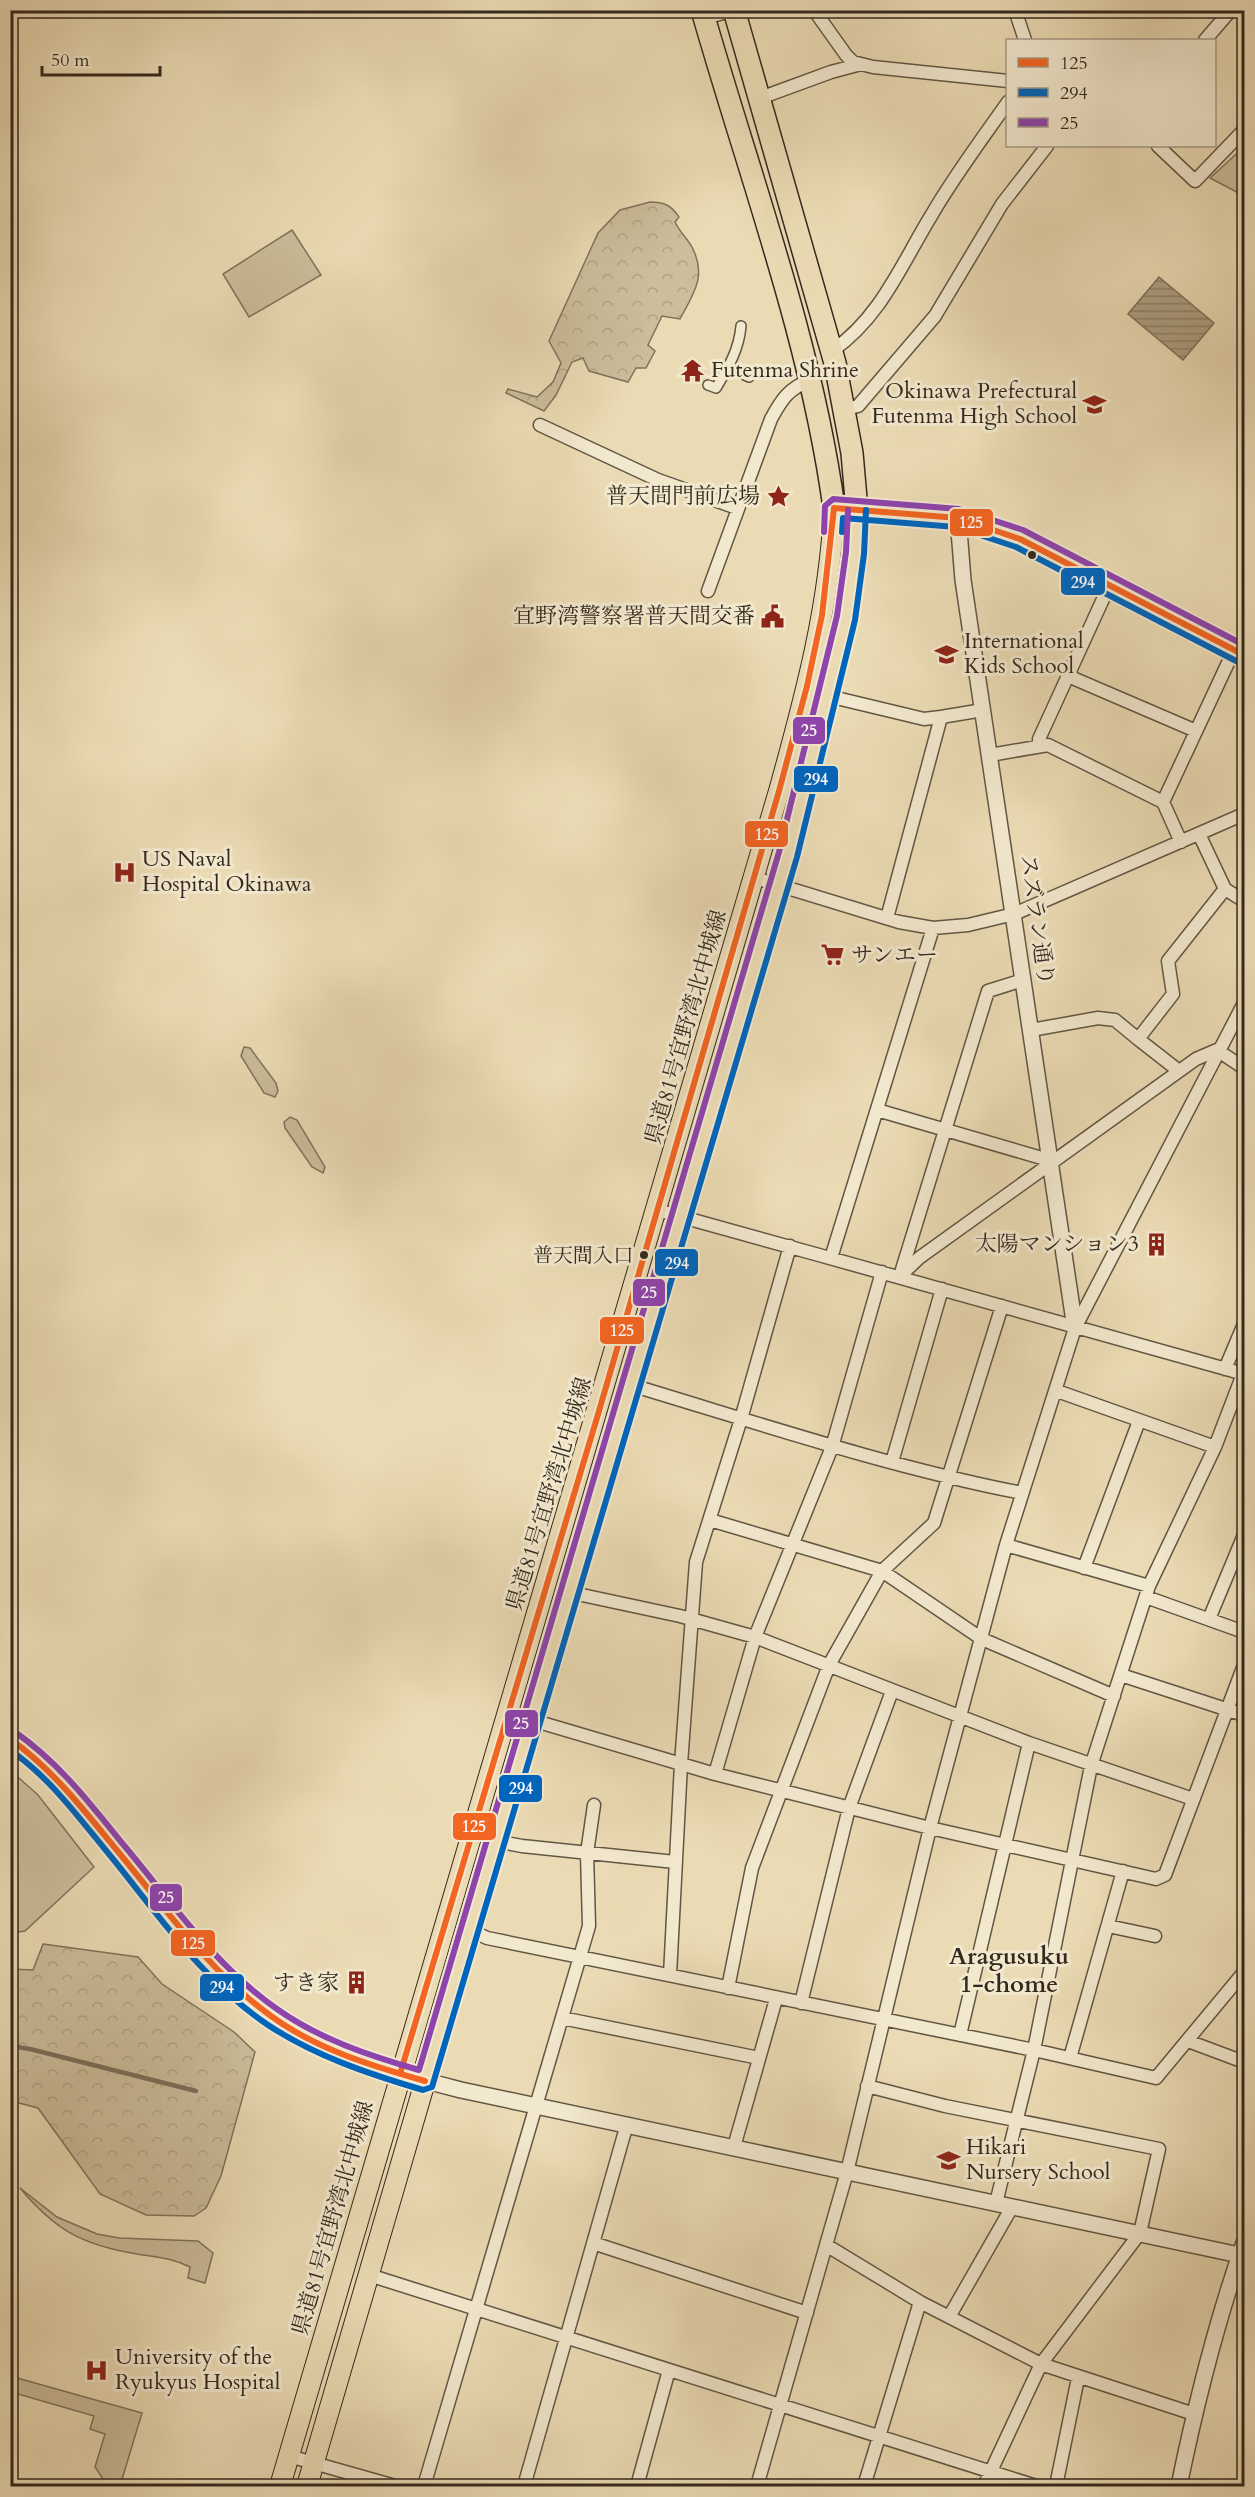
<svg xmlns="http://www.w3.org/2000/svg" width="1255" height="2497" viewBox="0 0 1255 2497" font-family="Cardo,'Noto Serif JP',serif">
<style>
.grass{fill:#ccbd9b;stroke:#80735d;stroke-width:1.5}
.forest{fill:url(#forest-crowns);stroke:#80735d;stroke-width:1.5}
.water{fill:url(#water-rules);stroke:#7d6f5a;stroke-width:1.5}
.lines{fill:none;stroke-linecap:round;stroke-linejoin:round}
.stream{stroke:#7d6f5a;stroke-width:4.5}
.pedestrian-casing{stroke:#625644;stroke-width:12}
.minor-casing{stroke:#625644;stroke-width:15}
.tertiary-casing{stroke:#625644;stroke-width:18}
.primary-casing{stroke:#34291f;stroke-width:22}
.trunk-casing{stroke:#34291f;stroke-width:24}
.pedestrian{stroke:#f2e8ce;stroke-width:9}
.minor{stroke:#f2e8ce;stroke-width:12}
.tertiary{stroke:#f2e8ce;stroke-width:15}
.primary{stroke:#ebdbb4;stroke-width:20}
.trunk{stroke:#ebdbb4;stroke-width:21}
.bus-1-casing{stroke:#f2e8ce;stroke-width:10}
.bus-2-casing{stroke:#f2e8ce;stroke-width:10}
.bus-3-casing{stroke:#f2e8ce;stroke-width:10}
.bus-1{stroke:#f26522;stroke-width:6}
.bus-2{stroke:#0065bd;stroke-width:6}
.bus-3{stroke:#8e44ad;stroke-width:6}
.bus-dot{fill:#34291f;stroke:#f2e8ce;stroke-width:2}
.labels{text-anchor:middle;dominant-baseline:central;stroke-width:6;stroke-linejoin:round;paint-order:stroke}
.bus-label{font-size:20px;fill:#34291f;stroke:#f2e8ce;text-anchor:end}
.poi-label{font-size:22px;fill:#34291f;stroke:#f2e8ce;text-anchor:start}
.street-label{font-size:22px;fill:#34291f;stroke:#f2e8ce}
.neighbourhood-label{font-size:24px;font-weight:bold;fill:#34291f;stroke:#f2e8ce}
.line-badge{stroke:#f2e8ce;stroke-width:2}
.badge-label{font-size:16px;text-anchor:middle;font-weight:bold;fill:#fff}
</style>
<defs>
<pattern id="forest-crowns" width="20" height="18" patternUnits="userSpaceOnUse" patternTransform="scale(1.5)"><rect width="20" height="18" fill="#ccbd9b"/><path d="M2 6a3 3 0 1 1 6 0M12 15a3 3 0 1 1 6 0" fill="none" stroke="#b0a285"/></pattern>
<pattern id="water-rules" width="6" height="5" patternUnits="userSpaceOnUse" patternTransform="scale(1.5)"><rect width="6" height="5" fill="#ad9e81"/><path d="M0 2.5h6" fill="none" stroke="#8e8169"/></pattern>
</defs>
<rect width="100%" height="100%" fill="#ebdbb4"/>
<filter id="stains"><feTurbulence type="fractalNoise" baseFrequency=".00333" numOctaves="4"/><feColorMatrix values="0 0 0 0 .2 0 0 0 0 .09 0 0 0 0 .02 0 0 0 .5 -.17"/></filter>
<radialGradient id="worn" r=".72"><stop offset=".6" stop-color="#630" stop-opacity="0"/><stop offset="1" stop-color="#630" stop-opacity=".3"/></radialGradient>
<!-- grass -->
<path class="grass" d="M1244,147V196L1210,178Z
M292,230L321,275L249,317L223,274Z
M244,1047L250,1048L276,1083L278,1091L275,1097L264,1093L241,1056Z
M290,1117L297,1120L325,1167L323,1173L312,1167L285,1128L284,1122Z
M11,1771L38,1795L94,1867L25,1931L11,1933Z
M20,2188L57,2217L97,2234L119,2238L198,2241L213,2253L205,2283L188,2278L190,2267C173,2258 156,2257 137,2254C82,2245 55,2230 20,2188Z
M10,2376L142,2413L120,2486H104L105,2482L95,2467L105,2434L90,2429L94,2416L11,2392Z"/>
<!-- forest -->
<path class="forest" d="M650,202C664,202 671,205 679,217L675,222C679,231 687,238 692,247C707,276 694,293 680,319L662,316L648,345L655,351L646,368H636L628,382L589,371L583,358L572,362L556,395L544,411L506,393L508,389L537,397L553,382L561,363L549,341L598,233L620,210Z
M43,1944L138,1957L162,1984L234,2032L255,2052L221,2176L206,2208L194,2216L146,2215L100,2194L38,2108L11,2101V1969L33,1970Z"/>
<!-- water -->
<path class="water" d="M1159,277L1214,323L1183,360L1128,314Z"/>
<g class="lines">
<!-- stream -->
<path class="stream" d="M10,2046L30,2049L196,2091"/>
<defs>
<path id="pedestrian" d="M728,367L749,377
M708,385L716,388C728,368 739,350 741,326"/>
<path id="minor" d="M814,10L846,55L853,62L873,67L1008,81
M1015,10L1025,40
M704,18L735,10
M1205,40L1231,10
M760,98L831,72L861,64
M1158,146L1195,181L1244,130
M832,351C881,317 901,265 931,216C954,176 982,139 1008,102
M845,409L858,406L935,316L1002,204L1047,146
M540,425L658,480L737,508
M708,591L771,419C783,397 788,390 811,379
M1068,676L1196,731
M828,696L924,719L941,717
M1039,745V739L1109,586
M990,755L1048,745L1163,802
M1199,834L1225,889L1244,901
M1181,842L1163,802L1234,650
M755,878L899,922L933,928L968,925L1014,914L1244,814
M887,918L941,717L983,710
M1031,1030L1098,1018L1115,1020L1138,1039
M1217,1050L1244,1068
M1179,1071L1138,1039L1173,994L1168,961L1225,889
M877,1110L1052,1161
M657,1210C853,1264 1049,1320 1244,1374
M831,1258L933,928
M900,1276L919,1258L1196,1059L1217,1050
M900,1276L988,991L1023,980
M1225,1369L1244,1324
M631,1385C761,1424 889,1467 1022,1493
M1057,1391L1215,1447
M892,1462L942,1289
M710,1520L882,1571L982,1639L1114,1696
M1006,1545L1149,1586
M1084,1568L1139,1421
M568,1592L680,1616L755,1637L1029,1743L1193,1799
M1146,1597L1244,1632
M1209,1619L1244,1535
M1121,1675L1244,1715
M508,1713L715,1774L930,1828L1156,1879L1165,1875L1244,1665
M715,1774L755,1637L832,1447L882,1272
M496,1841L522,1846L675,1862
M1108,1926L1155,1936
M470,1930L487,1938L1034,2050L1156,2078L1244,1972
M670,1975L681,1764L696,1562L741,1419L790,1246
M728,1988L752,1868L829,1665L882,1571L934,1523L1002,1306
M801,2003L849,1808L892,1691
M562,2018L759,2058
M960,2035L1029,1743
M1188,2041L1244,2062
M1070,2058L1123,1871
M867,2086L945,2106L1159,2149L1140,2233L1041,2364L984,2486
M734,2147L776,1999
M996,2203L1034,2050L1091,1766L1149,1586L1215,1447L1243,1374
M593,2243L807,2313
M826,2245L920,2302L1041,2364L1194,2414
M369,2275L1036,2486
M949,2317L1012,2207
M289,2456L395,2486
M424,2486L589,1926L587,1853L594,1805
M524,2486L627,2124
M637,2486L669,2370
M757,2486L847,2172L930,1828L1006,1545L1075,1328L1244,1003
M864,2486L920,2302
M1056,2486L1078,2378"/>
<path id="tertiary" d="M958,518L963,580L1075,1328
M10,1739C55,1767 86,1814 120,1853C163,1905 210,1970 264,2011C321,2053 394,2073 461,2090L1244,2256
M1179,2486C1196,2403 1216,2323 1244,2243"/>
<path id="primary" d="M280,2486L779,791C805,698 830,604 834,508
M307,2486L568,1592L682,1217L788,854L846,618L855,553L857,510"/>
<path id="trunk" d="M702,10C749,175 811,339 834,508L958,518L1020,539L1244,655
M734,10L835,363L852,453L857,510"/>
</defs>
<!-- pedestrian casing -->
<use href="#pedestrian" class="pedestrian-casing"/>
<!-- minor casing -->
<use href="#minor" class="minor-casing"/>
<!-- tertiary casing -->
<use href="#tertiary" class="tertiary-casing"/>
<!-- primary casing -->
<use href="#primary" class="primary-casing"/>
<!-- trunk casing -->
<use href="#trunk" class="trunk-casing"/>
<!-- pedestrian -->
<use href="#pedestrian" class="pedestrian"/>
<!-- minor -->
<use href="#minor" class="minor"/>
<!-- tertiary -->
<use href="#tertiary" class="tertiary"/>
<!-- primary -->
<use href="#primary" class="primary"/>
<!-- trunk -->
<use href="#trunk" class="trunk"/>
<defs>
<path id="bus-1" d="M10,1739C54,1770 86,1813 120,1854C166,1910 211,1973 271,2016C316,2049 372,2066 425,2081
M400,2074L599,1411L779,791L807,686L822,615L834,508L958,518L1020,539L1244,655"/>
<path id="bus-2" d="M842,532L843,518L956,527L1016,547L1240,663
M10,1750C52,1779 81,1821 113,1859C160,1917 205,1983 268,2025C315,2056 369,2074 423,2090L432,2087L797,857L855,620L864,554L866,510"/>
<path id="bus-3" d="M824,532L825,506L833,499L959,509L1023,530L1244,645
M15,1732C58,1762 89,1802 122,1843C170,1900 215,1966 277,2009C319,2039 370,2056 419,2070L779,852L837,616L846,552L848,510"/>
</defs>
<!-- bus-1 casing -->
<use href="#bus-1" class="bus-1-casing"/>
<!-- bus-2 casing -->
<use href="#bus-2" class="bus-2-casing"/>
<!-- bus-3 casing -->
<use href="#bus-3" class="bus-3-casing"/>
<!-- bus-1 -->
<use href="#bus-1" class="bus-1"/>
<!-- bus-2 -->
<use href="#bus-2" class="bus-2"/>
<!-- bus-3 -->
<use href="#bus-3" class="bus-3"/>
</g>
<!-- icons -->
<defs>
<symbol id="temple-bare" viewBox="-9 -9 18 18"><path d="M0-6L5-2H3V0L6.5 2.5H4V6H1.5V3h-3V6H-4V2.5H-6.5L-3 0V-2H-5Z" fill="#8f2418" stroke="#f2e8ce" stroke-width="2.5" paint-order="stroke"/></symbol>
<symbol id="school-bare" viewBox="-9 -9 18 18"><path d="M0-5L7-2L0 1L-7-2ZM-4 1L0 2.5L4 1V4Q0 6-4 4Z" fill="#8f2418" stroke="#f2e8ce" stroke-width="2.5" paint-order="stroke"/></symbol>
<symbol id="sight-bare" viewBox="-9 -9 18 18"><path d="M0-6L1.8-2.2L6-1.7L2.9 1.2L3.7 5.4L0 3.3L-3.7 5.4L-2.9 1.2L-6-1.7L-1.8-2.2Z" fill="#8f2418" stroke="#f2e8ce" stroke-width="2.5" paint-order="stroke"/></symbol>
<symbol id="civic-bare" viewBox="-9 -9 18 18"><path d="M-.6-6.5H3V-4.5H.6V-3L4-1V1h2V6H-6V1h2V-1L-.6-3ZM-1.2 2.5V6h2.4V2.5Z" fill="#8f2418" stroke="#f2e8ce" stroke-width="2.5" paint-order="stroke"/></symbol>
<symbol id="hospital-bare" viewBox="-9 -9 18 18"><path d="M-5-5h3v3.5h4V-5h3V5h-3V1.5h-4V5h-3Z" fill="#8f2418" stroke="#f2e8ce" stroke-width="2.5" paint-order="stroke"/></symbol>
<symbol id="supermarket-bare" viewBox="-9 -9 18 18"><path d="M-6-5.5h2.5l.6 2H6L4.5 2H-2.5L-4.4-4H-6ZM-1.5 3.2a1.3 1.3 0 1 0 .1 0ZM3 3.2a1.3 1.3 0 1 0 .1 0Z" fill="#8f2418" stroke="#f2e8ce" stroke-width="2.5" paint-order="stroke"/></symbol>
<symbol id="building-bare" viewBox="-9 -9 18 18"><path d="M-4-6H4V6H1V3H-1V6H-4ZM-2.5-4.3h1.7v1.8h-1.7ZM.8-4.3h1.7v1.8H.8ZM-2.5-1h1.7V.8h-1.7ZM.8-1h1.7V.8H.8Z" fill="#8f2418" stroke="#f2e8ce" stroke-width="2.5" paint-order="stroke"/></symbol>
</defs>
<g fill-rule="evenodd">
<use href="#temple-bare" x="676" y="354" width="33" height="33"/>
<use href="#school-bare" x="1078" y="388" width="33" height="33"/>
<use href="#sight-bare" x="762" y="480" width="33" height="33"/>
<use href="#civic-bare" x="756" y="600" width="33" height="33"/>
<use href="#school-bare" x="930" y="638" width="33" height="33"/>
<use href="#hospital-bare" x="108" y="856" width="33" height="33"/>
<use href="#supermarket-bare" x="816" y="938" width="33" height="33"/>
<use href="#building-bare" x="1140" y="1228" width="33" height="33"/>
<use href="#building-bare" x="340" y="1966" width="33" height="33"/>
<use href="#school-bare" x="932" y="2144" width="33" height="33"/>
<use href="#hospital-bare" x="80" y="2354" width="33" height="33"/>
</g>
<!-- markers -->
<g class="bus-dot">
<circle cx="1032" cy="555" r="5"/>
<circle cx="644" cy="1255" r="5"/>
</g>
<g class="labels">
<!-- bus labels -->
<g class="bus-label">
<text x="633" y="1255">普天間入口</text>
</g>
<!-- poi labels -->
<g class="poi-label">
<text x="711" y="370">Futenma Shrine</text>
<text x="1077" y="391" text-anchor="end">Okinawa Prefectural<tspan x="1077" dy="25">Futenma High School</tspan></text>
<text x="760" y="496" text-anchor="end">普天間門前広場</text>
<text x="755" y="616" text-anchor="end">宜野湾警察署普天間交番</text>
<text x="964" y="641">International<tspan x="964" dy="25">Kids School</tspan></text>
<text x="142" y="859">US Naval<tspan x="142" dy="25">Hospital Okinawa</tspan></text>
<text x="851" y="955">サンエー</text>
<text x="1139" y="1244" text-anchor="end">太陽マンション3</text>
<text x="339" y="1983" text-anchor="end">すき家</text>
<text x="966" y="2147">Hikari<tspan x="966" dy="25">Nursery School</tspan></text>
<text x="115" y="2357">University of the<tspan x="115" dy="25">Ryukyus Hospital</tspan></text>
</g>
<!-- street labels -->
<g class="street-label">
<text transform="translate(1037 920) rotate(82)">スズラン通り</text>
<text transform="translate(686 1027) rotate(-74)">県道81号宜野湾北中城線</text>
<text transform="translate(549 1494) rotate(-73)">県道81号宜野湾北中城線</text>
<text transform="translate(333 2218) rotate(-74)">県道81号宜野湾北中城線</text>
</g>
<!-- neighbourhood labels -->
<g class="neighbourhood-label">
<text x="1009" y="1956">Aragusuku<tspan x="1009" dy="28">1-chome</tspan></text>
</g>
</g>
<g class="line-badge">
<rect x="949" y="508" width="45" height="29" rx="6" fill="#f26522"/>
<rect x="1060" y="567" width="46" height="29" rx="6" fill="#0065bd"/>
<rect x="792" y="716" width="34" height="29" rx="6" fill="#8e44ad"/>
<rect x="793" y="765" width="46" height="28" rx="6" fill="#0065bd"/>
<rect x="744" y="820" width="45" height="28" rx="6" fill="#f26522"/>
<rect x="654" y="1248" width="45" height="29" rx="6" fill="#0065bd"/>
<rect x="632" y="1278" width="34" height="29" rx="6" fill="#8e44ad"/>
<rect x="599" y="1316" width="46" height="29" rx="6" fill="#f26522"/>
<rect x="504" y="1709" width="35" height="29" rx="6" fill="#8e44ad"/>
<rect x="498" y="1774" width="45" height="29" rx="6" fill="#0065bd"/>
<rect x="452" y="1812" width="45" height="29" rx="6" fill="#f26522"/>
<rect x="149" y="1883" width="34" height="29" rx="6" fill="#8e44ad"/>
<rect x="170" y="1929" width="46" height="28" rx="6" fill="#f26522"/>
<rect x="199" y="1973" width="46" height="29" rx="6" fill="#0065bd"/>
</g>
<g class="badge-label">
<text x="971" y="528">125</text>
<text x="1083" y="588">294</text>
<text x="809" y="736">25</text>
<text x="816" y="785">294</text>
<text x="767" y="840">125</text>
<text x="677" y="1269">294</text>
<text x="649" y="1298">25</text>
<text x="622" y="1336">125</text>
<text x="521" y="1729">25</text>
<text x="521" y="1794">294</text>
<text x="474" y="1832">125</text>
<text x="166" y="1903">25</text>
<text x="193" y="1949">125</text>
<text x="222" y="1993">294</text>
</g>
<!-- margin -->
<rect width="1255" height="2497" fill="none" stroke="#ebdbb4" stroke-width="36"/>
<rect x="12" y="12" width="1231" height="2473" fill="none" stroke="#34291f" stroke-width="3"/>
<rect x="18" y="18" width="1219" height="2461" fill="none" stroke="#34291f" stroke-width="1.5"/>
<!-- legend -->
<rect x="1006" y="39" width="210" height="108" fill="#f2e8ce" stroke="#a69c88" stroke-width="1.5"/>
<rect x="1018" y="58" width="30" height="9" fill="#f26522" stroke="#a69c88" stroke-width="1.5"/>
<text x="1060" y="69" font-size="18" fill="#34291f">125</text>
<rect x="1018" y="88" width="30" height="9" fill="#0065bd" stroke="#a69c88" stroke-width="1.5"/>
<text x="1060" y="99" font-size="18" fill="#34291f">294</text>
<rect x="1018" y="118" width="30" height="9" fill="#8e44ad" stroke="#a69c88" stroke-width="1.5"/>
<text x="1060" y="129" font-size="18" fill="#34291f">25</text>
<!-- scale -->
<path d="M42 66v9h118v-9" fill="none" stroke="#34291f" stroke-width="3"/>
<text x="51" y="66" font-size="18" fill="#34291f" stroke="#f2e8ce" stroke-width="4.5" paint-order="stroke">50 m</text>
<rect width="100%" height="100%" filter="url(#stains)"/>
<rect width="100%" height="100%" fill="url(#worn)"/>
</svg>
